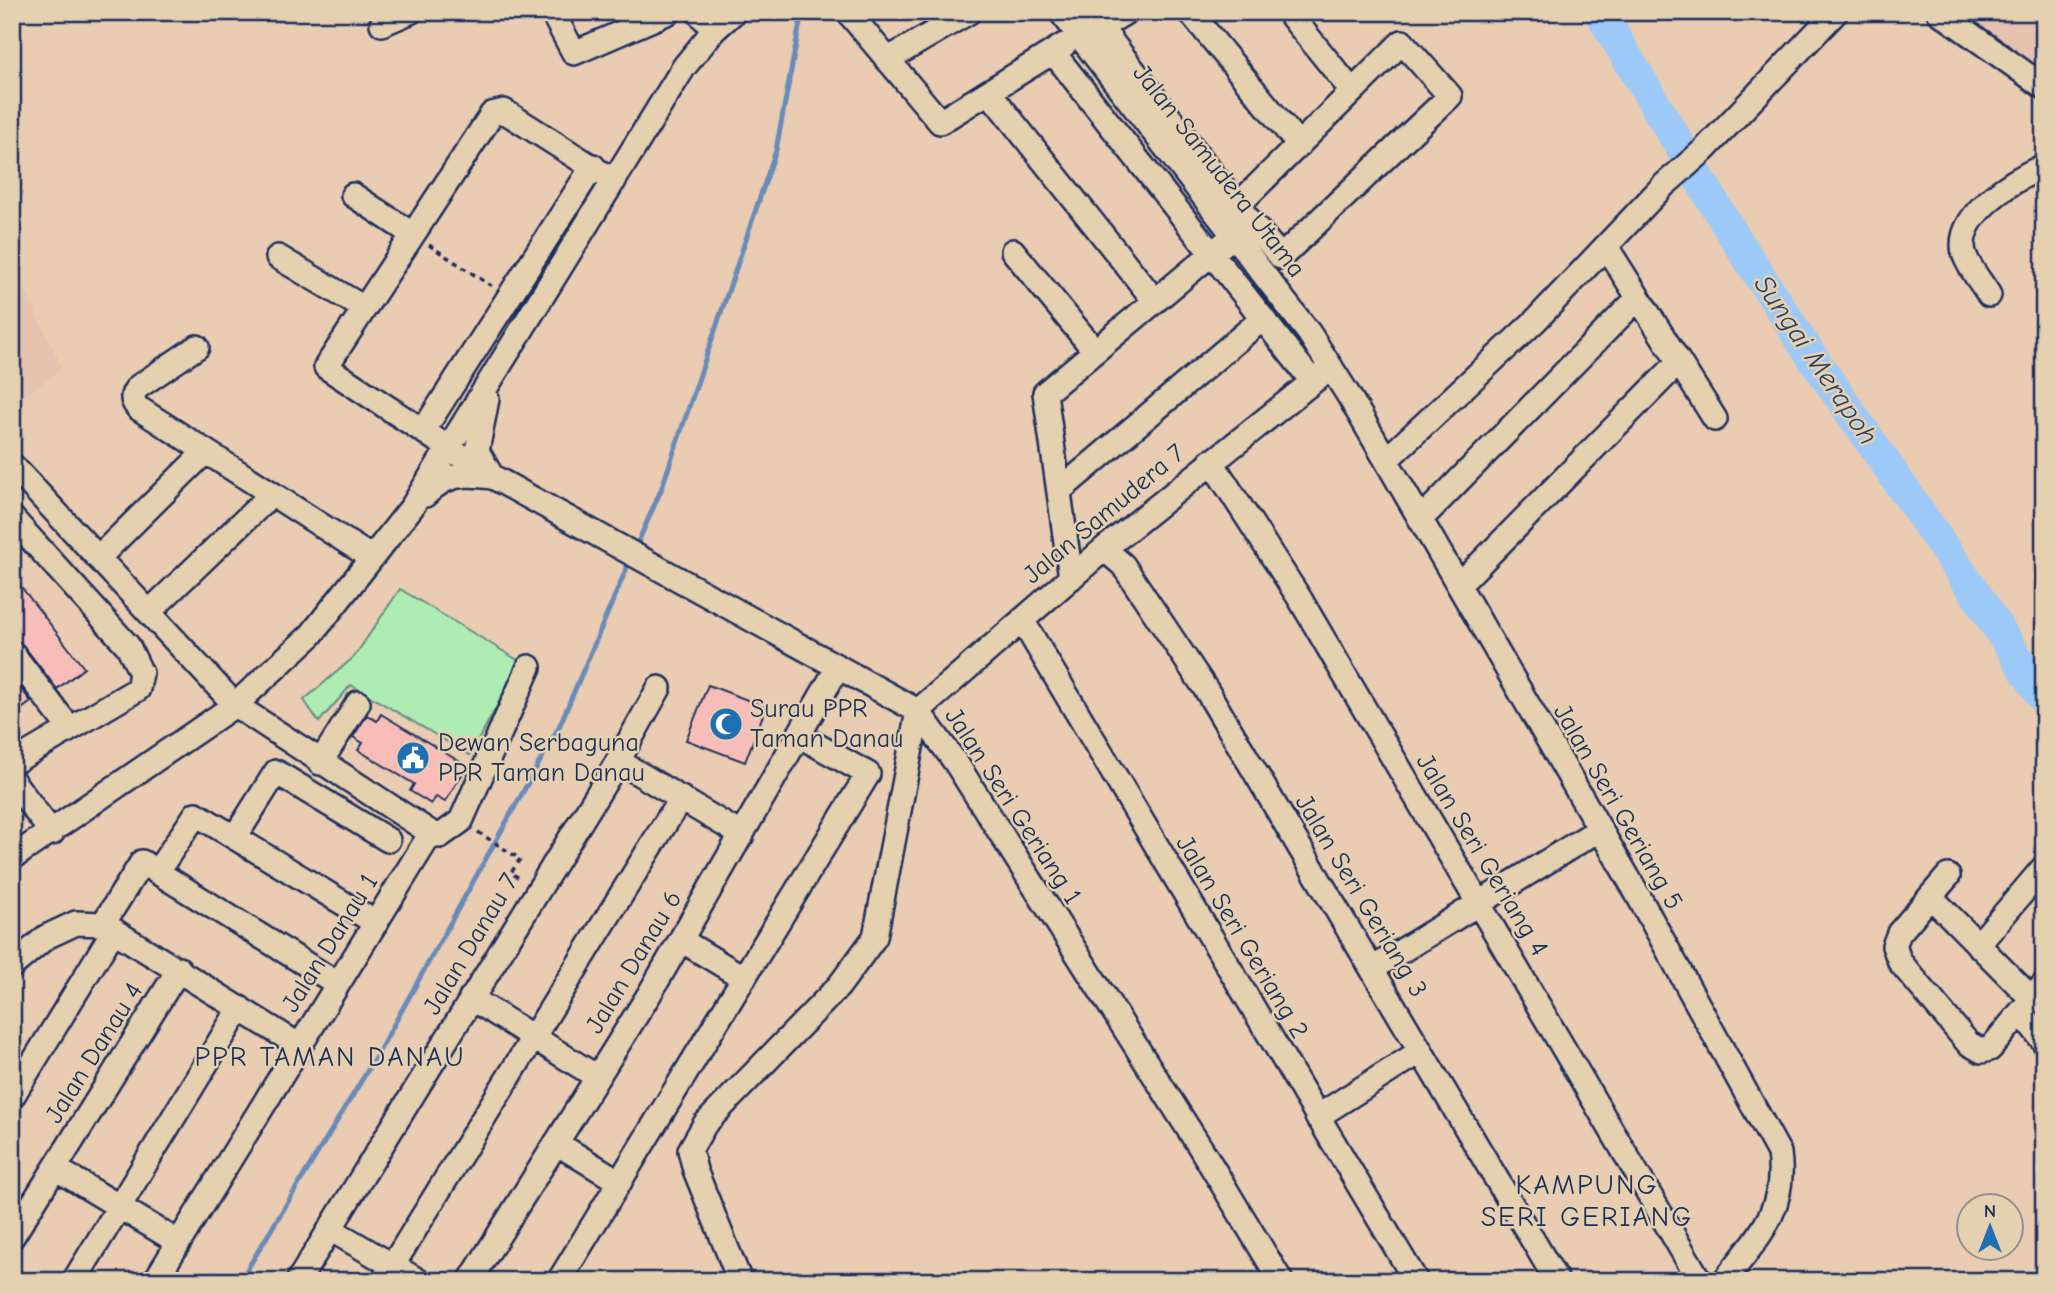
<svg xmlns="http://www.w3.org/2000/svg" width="2056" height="1293" viewBox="0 0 2056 1293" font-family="'Comic Neue',sans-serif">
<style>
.built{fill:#e6c2b0}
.green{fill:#aeecb3;stroke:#648e88;stroke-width:2}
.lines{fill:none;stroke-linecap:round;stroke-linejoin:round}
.stream{stroke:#688bba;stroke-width:5}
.river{stroke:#9cc9f7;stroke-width:32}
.building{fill:#f9bdb9;stroke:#1b2f5e;stroke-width:2}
.minor-casing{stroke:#1b2f5e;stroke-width:28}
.path{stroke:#1b2f5e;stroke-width:3.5;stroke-dasharray:5 5;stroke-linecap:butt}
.minor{stroke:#e5d0af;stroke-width:23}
.labels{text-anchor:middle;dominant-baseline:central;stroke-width:5;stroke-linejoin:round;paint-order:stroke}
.street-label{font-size:26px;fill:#1b2f5e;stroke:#e5d0af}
.poi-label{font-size:26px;fill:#1b2f5e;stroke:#e5d0af;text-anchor:start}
.water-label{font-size:28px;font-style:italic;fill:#283e6d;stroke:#e5d0af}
.neighbourhood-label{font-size:28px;letter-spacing:2px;fill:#1b2f5e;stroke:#e5d0af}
</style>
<rect width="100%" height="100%" fill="#e9ccb1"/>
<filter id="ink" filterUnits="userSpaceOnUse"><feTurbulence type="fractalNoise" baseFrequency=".0143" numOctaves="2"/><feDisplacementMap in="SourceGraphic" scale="14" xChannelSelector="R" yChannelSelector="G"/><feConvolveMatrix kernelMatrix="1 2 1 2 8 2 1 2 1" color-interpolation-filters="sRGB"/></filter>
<g filter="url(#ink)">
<!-- built -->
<path class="built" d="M1949,12H2044V77Z
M12,263L62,368L12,406Z"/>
<!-- green -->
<path class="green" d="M400,589L521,662L470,755L351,685L319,722L304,700L354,657Z"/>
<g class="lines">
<!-- stream -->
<path class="stream" d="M635,549L661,490L776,150L802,12
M240,1281L377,1055L559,727L631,558"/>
<!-- river -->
<path class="river" d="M1600,12L1730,230L1804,345L1982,603L2044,700"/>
</g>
<!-- building -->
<path class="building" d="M12,575L84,668L57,689L23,645L12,639Z
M12,676L31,702L12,716Z
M708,685L766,707L745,762L686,740Z
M381,714L467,766L445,802L436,797L431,804L410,791L414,784L358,750L363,743L353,737L367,715L377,721Z"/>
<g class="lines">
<defs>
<path id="minor" d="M552,12L574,53L669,12
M698,12L714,30
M848,12L940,122L1064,45
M1061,12L1309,333L1349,396L1634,888L1779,1153C1787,1211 1757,1238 1724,1281
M1089,12L1237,206L1281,257L1450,96L1402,42L1237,206
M1190,12L1299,145
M1288,12L1352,91
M1939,12L2044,87
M382,24L410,12
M1100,28L1126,12
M1053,52L1312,381
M887,60L969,12
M989,92L1155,301
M614,181L504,111L492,114L326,367L493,477L918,711L956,763L1200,1147L1281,1281
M353,195L412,234
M1607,248L1715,419
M1013,251L1095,351
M278,257L364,308
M1989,295C1982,283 1968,267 1964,253C1955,214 2015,179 2044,166
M197,347L138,387C131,395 131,400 138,408L372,558
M487,399L477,451L491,475
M423,431L593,166
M1386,460L1535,321L1663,186L1704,150L1836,12
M1211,461L1300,599L1700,1281
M12,465L235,705L431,833L155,1281
M1059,491L1261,320
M425,495C446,474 463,473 492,477
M12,518L128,646L141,673L138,689L12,763
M1421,519L1638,298
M1104,549L1123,565L1207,691L1557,1281
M98,558L205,452
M1071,578L1045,393L1233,236
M1459,585L1678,363
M149,612L272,494
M1022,620L1416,1281
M12,653L70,729
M618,761L659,688
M320,763L358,703
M12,780L52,833
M431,833L440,836L461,821L529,667
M235,837L276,772L388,840
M12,858L235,705L311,635L412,507L684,67L714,30L734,12
M157,872L338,984
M1948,876L1899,933L1894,946L1900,962L1968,1043L1982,1051L1990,1049L2044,984
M1931,897L2032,999
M103,924L142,862L157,872L196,814L376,923
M681,940L744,978
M1978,945L2044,867
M12,966L46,937L76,923L103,924L300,1046
M1372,969L1600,829
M471,998L597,1077
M2021,1012L2044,1042
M12,1097L114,930
M1317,1117L1421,1051
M556,1143L620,1182
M55,1168L178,1242
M330,1229L419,1281
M12,1237L179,969
M74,1281L240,1008
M298,1281L618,761L742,835
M383,1281L681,798
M470,1281L650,993L838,667
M559,1281L868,774L800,736
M740,1281L695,1170L690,1150L705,1124L839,986L875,937L918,711L1104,549L1331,367"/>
</defs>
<!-- minor casing -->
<use href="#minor" class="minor-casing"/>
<!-- path -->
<path class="path" d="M429,245L493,287
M478,832L520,859L511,873L522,880"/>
<!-- minor -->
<use href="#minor" class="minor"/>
</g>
</g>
<!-- icons -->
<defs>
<symbol id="mosque-disc" viewBox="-11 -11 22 22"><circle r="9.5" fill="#1f6fb2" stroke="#e5d0af"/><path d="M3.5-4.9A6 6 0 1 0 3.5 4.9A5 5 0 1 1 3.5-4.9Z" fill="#fff"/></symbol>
<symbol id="civic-disc" viewBox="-11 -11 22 22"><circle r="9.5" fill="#1f6fb2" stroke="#e5d0af"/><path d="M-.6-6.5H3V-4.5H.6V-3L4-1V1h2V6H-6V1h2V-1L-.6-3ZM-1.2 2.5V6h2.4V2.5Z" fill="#fff"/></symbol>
</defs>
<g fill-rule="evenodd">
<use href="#mosque-disc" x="707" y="705" width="38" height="38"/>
<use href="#civic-disc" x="394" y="739" width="38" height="38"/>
</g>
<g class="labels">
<!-- street labels -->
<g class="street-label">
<text transform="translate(1219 171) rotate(52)">Jalan Samudera Utama</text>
<text transform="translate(1104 514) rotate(-40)">Jalan Samudera 7</text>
<text transform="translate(1013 806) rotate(57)">Jalan Seri Geriang 1</text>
<text transform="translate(1618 807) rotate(60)">Jalan Seri Geriang 5</text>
<text transform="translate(1482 855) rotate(59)">Jalan Seri Geriang 4</text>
<text transform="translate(1361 896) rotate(59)">Jalan Seri Geriang 3</text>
<text transform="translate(1242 937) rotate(59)">Jalan Seri Geriang 2</text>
<text transform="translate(330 943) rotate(-58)">Jalan Danau 1</text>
<text transform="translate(471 944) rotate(-59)">Jalan Danau 7</text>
<text transform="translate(634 962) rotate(-59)">Jalan Danau 6</text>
<text transform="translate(94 1053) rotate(-58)">Jalan Danau 4</text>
</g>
<!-- poi labels -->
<g class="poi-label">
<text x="750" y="709">Surau PPR<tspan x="750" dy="30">Taman Danau</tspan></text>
<text x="438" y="743">Dewan Serbaguna<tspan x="438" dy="30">PPR Taman Danau</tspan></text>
</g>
<!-- water labels -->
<g class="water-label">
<text transform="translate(1816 360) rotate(56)">Sungai Merapoh</text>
</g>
<!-- neighbourhood labels -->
<g class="neighbourhood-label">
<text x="330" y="1057">PPR TAMAN DANAU</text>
<text x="1587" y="1185">KAMPUNG<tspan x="1587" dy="32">SERI GERIANG</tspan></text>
</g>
</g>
<!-- margin -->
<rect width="2056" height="1293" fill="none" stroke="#e5d0af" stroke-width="42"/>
<rect x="21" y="21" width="2014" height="1251" fill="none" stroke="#1b2f5e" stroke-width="2.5" filter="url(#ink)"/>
<!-- north arrow -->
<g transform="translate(1990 1227)"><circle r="33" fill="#e5d0af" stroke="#94908f" stroke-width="2"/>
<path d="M0-5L12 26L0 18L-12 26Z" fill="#1f6fb2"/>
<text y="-10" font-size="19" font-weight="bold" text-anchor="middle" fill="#1b2f5e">N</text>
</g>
</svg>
